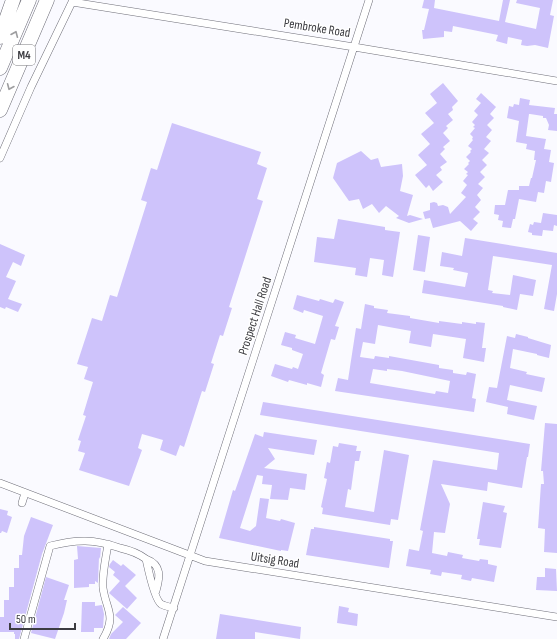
<svg xmlns="http://www.w3.org/2000/svg" width="557" height="639" viewBox="0 0 557 639" font-family="'Sofia Sans Condensed',sans-serif">
<style>
.building{fill:#cec3fb;fill-rule:evenodd}
.lines{fill:none;stroke-linecap:round;stroke-linejoin:round}
.minor-casing{stroke:#6e6e78;stroke-width:8}
.motorway-casing{stroke:#6e6e78;stroke-width:15}
.minor{stroke:#fff;stroke-width:7}
.motorway{stroke:#fff;stroke-width:14}
.oneway{stroke:#9e9ea0}
.labels{text-anchor:middle;dominant-baseline:central;stroke-width:3;stroke-linejoin:round;paint-order:stroke}
.shield{fill:#fff;stroke:#76767a;stroke-width:1}
.shield-label{font-size:12px;font-weight:bold;fill:#3c3c41}
.street-label{font-size:13px;fill:#3c3c41;stroke:#fff}
</style>
<rect width="100%" height="100%" fill="#fafaff"/>
<!-- building -->
<path class="building" d="M424,0H435L434,8L499,21L503,0H510L505,22L536,29L540,8L516,3L517,0H553L550,15L554,16L548,48L535,45L527,46L521,45L522,40L508,37L507,44L496,41L498,35L453,26L452,32L444,31V37L423,39L422,30H424L429,9L422,8Z
M443,83L458,101L452,107L453,110L448,114L453,120L446,126L448,128L443,133L450,141L443,147L445,149L440,154L447,162L440,167L442,170L436,175L443,182L433,191L429,185L426,188L415,175L427,165L418,155L430,144L421,134L434,123L425,113L437,103L430,94Z
M481,93L496,107L490,114L494,118L487,125L492,130L486,137L491,141L484,149L489,153L482,160L487,165L480,172L485,177L478,184L483,188L477,195L481,200L475,207L480,212L473,219L478,223L471,231L460,221L433,228L430,218L425,219L423,212L430,210V203L434,202L437,203L438,206L443,205L448,207L450,214L466,197L461,193L467,185L463,181L468,175L466,174L468,172L464,169L469,164L468,163L470,161L466,157L471,152L470,151L472,149L468,146L473,140L472,139L473,137L470,134L475,128L473,127L475,125L472,122L478,115L474,111L481,103L476,99Z
M520,98L530,100L529,105L555,108L554,114H557V131L548,130L549,125L546,118H543V116L530,114H529L526,136L546,139L544,149L551,150L549,162L554,163L551,182L546,181L544,193L538,192L536,202L519,199L515,219H513L511,228L502,227L503,221L498,220L499,215L494,214L495,205H505L508,190H519V186H529L531,178H532L536,160H534L535,151L526,149L527,144L516,142L519,121L507,118L509,106L513,107L514,104L519,105Z
M172,123L261,152L257,164L267,168L257,199L263,201L229,307L232,308L223,336L220,335L211,363L214,364L205,392L202,391L184,447L180,445L176,456L160,450L163,440L142,434L138,448L142,450L129,486L79,470L85,453L78,451L81,441L78,440L86,416L83,415L93,382L84,379L88,367L77,364L92,318L102,321L110,295L117,297L147,202L141,200L151,168L157,170Z
M361,151L371,160L378,158L381,167L402,164L403,176L400,191L413,195L407,216L410,215L423,219L409,223L396,218L399,216L386,206L379,213L372,204L363,209L359,199L349,201L333,178L337,163Z
M543,213L557,215V226L554,225L553,231L543,230L542,236L532,235V233L528,232L530,224L533,225L534,222L541,223Z
M338,219L385,227V230L400,232L393,277L382,275L384,260L370,258L367,277L355,275L356,268L314,262L317,237L334,239Z
M418,235L430,237L425,272L413,270Z
M465,238L557,253V294L554,311L544,309L552,265L493,256L488,290L493,291L492,293L510,295L513,275L536,280L533,296L520,294L517,310L503,307V306L422,293L424,280L465,287L468,273L453,270L454,268L440,266L442,252L462,256Z
M0,244L25,255L21,266L13,262L6,277L16,281L8,299L22,304L18,312L6,307L5,309L0,307Z
M297,295L319,301L320,299L333,303L335,299L344,302L335,326L339,327L335,340L331,339L321,373L324,375L321,387L307,383V385L289,380L288,382L271,376L275,364L292,369L293,367L298,369L303,354L292,350V348L281,345L285,332L296,335L295,338L315,344L323,316L304,310L303,313L293,309Z
M365,304L374,306V308L388,310L387,313L410,316V318L439,323V321L462,324V322L476,324V322L485,323L482,348H486L484,362L463,358L466,339L433,334L431,347L409,343L411,331L378,325L375,344L363,342L360,357L374,359L375,356L389,358V356L439,365V368L453,370V373L466,375L467,372L476,374L472,398L476,399L474,412L335,391L338,378L348,380L356,328L361,329ZM373,369L387,371V369L402,371L450,381L448,393L436,391L435,394L370,383Z
M516,334L528,337V338L551,345L549,358L537,355V354L513,349L510,368L527,372L526,374L545,378L542,392L510,385L507,400L537,406L534,420L507,414L508,407L486,402L489,387L497,388L507,336L515,338Z
M263,402L530,444L528,457H527L522,488L488,482L487,491L441,484L450,504L445,533L434,532L432,553L447,556L448,552L463,555L462,558L479,561L480,559L488,560V564L497,566L494,582L472,578L471,581L461,579L462,575L442,572L441,576L430,574L431,570L406,566L409,549L419,551L423,531L420,530L433,460L497,470L499,453L260,415Z
M545,423L557,424V553L544,552L545,529L538,528L541,484H544L543,471H541Z
M264,432L317,440L314,455L268,448L275,459L264,468L307,474L305,490L290,488L288,500L270,499L272,485L262,484L263,476L257,475L240,528L250,531L256,526L260,498L269,499L266,518L280,521L281,519L295,523L288,551L281,550V551L219,538L233,490L235,491L255,434L263,437Z
M339,443L357,446L356,451H361L359,461H355L351,490L348,489L345,507L374,512L384,450L409,455L398,520L391,519L390,525L322,514L323,508L321,507L327,479L324,478L327,462L330,463L333,446L338,447Z
M483,502L505,506L503,512L507,513L501,548L479,545L480,539H477Z
M0,509L8,511L7,515L12,517L7,533L2,531L1,533H0Z
M31,517L53,525L42,554L19,639H15V634H14V632H0V617H4V600H9V587H14V568H19V555H22L24,536Z
M314,527L390,539V541H393L389,568L306,555L311,529H314Z
M77,546L101,548L100,559L99,557L98,583L95,581V584H89V587L74,588V560L78,559Z
M113,560L121,566L123,564L136,575L125,586L137,598L127,609L109,593L120,581L113,575L115,572L109,567L110,564Z
M545,568L556,569L557,591L536,590L537,577H545Z
M46,577L69,585L64,600H67L64,613L55,639L31,633Z
M82,602H95V606L102,605L104,614L103,628H94V632H81Z
M339,606L349,608L348,612L358,614L357,626L337,623Z
M123,607L141,623L126,639H109L111,634L123,622L115,615Z
M220,614L301,627L300,639L255,632V639H216Z"/>
<g class="lines">
<defs>
<path id="minor" d="M72,2L354,47L557,81
M0,158L31,87L73,0
M0,483L205,561L557,617
M22,503L25,493
M156,591C160,577 162,565 146,559C148,568 154,599 161,604C164,606 170,607 174,608
M24,639L50,546C77,539 94,539 120,548C129,550 138,553 146,559
M103,639C117,615 106,610 103,588C102,573 106,558 108,544
M163,639L369,0"/>
<path id="motorway" d="M0,37L13,0
M0,68L29,0
M0,110L47,0"/>
</defs>
<!-- minor casing -->
<use href="#minor" class="minor-casing"/>
<!-- motorway casing -->
<use href="#motorway" class="motorway-casing"/>
<!-- minor -->
<use href="#minor" class="minor"/>
<!-- motorway -->
<use href="#motorway" class="motorway"/>
</g>
<!-- one-way arrows -->
<defs><path id="oneway-chevron" d="M-2-3.5L2.5 0L-2 3.5" fill="none" stroke-width="1.6" stroke-linecap="round" stroke-linejoin="round"/></defs>
<g class="oneway">
<use href="#oneway-chevron" transform="translate(15 34) rotate(-67)"/>
<use href="#oneway-chevron" transform="translate(10 87) rotate(113)"/>
</g>
<g class="labels">
<!-- shield labels -->
<rect class="shield" x="13" y="45" width="22" height="20" rx="3"/>
<g class="shield-label">
<text x="24" y="55">M4</text>
</g>
<!-- street labels -->
<g class="street-label">
<text transform="translate(317 28) rotate(9)">Pembroke Road</text>
<text transform="translate(255 316) rotate(-72)">Prospect Hall Road</text>
<text transform="translate(275 560) rotate(9)">Uitsig Road</text>
</g>
</g>
<!-- scale -->
<path d="M10 623v6h65v-6" fill="none" stroke="#3c3c41" stroke-width="2"/>
<text x="16" y="623" font-size="12" fill="#3c3c41" stroke="#ffffff" stroke-width="3" paint-order="stroke">50 m</text>
</svg>
